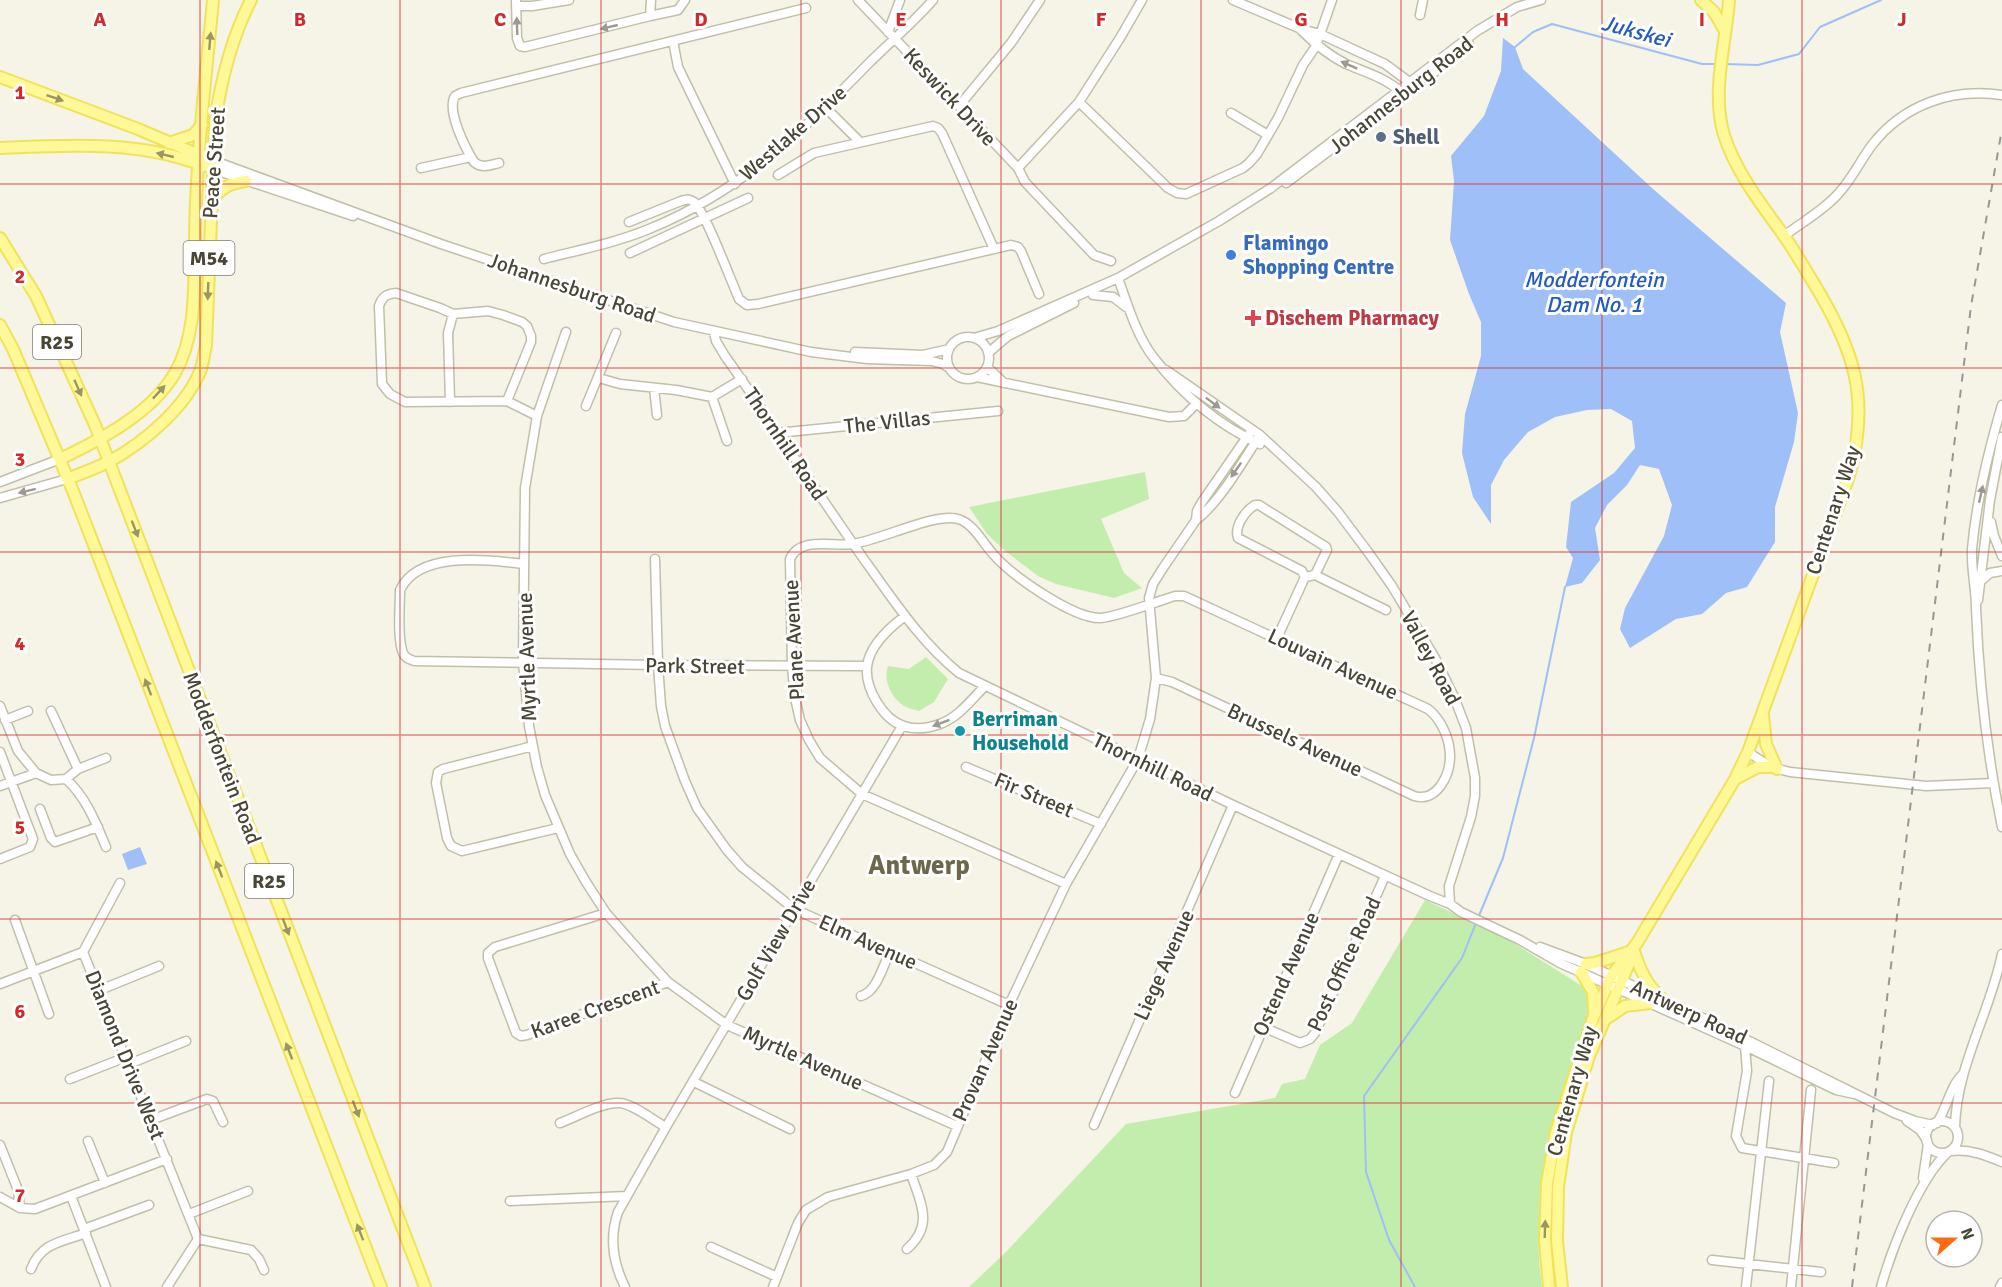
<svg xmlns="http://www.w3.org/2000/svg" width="2002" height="1287" viewBox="0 0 2002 1287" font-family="Signika,sans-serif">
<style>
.green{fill:#c2edac}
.water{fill:#9ebff7}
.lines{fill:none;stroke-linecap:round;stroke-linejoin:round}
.stream{stroke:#9ebff7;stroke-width:2}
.minor-casing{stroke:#c2bfa9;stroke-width:11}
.major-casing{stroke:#f0e35b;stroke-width:14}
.minor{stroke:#fff;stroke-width:8}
.major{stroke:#fff896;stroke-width:10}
.rail{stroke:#979797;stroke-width:2;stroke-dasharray:8 8;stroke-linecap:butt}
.oneway{fill:#9b9990}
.oneway2{fill:#9b9661}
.grid{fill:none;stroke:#d62828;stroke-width:1.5;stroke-opacity:0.55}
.service-dot{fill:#5c6f8a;stroke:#fff;stroke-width:2}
.shop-dot{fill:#3f7fe0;stroke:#fff;stroke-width:2}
.health-dot{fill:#e0444e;stroke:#fff;stroke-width:2}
.culture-dot{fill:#0f9aa8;stroke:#fff;stroke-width:2}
.labels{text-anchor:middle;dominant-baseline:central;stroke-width:6;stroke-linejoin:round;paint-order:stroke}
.shield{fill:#fff;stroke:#807e72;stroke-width:1.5}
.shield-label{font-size:20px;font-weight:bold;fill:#494635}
.street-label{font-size:21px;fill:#494635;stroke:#fff}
.service-label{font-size:21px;font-weight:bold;fill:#4e5e75;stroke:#fff;text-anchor:start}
.shop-label{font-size:21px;font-weight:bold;fill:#366cbe;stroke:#fff;text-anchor:start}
.health-label{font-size:21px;font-weight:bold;fill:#be3a42;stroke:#fff;text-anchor:start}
.culture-label{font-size:21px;font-weight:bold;fill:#0d838f;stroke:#fff;text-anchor:start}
.water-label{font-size:22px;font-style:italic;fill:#235cc0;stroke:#fff}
.district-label{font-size:27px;font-weight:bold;fill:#6d674b;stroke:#fff}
.grid-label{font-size:20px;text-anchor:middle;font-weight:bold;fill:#d62828;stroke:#fff;stroke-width:6;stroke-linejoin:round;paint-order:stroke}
</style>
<rect width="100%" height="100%" fill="#f5f4e7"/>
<!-- green -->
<path class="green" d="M1145,472L1149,499L1101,519L1124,573L1142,588L1114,598L1056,584L1038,576L1004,550L987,534L969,507Z
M926,657L948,679L934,702L919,711C915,710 908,708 904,706C891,698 883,680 888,666L909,669Z
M1425,900L1504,937L1582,986L1588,995L1590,1009L1548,1146C1540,1192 1535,1240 1542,1287H969L1005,1253L1126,1124L1275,1098L1282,1084L1305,1079L1320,1045L1352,1023Z"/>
<!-- water -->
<path class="water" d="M1503,38L1515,47L1523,69L1653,189L1786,303L1780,332L1798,413L1794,442L1775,507V542L1747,587L1726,593L1702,614L1676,619L1630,648L1620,629L1625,608L1664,536L1672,505L1659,469L1640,465L1627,485L1607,505L1595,528L1600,560L1582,583L1565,587L1573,558L1566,547L1571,502L1614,473L1635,448L1632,421L1611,409L1587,410L1555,417L1528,432L1504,460L1491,485V524L1473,497L1462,453L1465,414L1481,356V322L1469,294L1450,240L1454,181L1451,156L1484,116L1501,71Z
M140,847L147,864L128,870L122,854Z"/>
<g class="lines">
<!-- stream -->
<path class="stream" d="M1515,47L1533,32L1552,24L1702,64H1718
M1724,64L1758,65L1799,54L1820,27L1881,0
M1478,918L1503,858L1534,738L1565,587
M1415,1287L1389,1240L1366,1172L1364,1096L1462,958L1476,923"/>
<defs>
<path id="minor" d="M516,0L517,38L520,46L525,47L650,16L651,0
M858,0L1018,168L1025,182L1094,255L1111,261
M1233,0L1301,29L1320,34L1385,64L1412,84
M516,6H532L569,0
M1420,15L1423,0
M650,16L678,10L685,0
M1301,30C1315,44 1328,55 1346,64C1365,72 1386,78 1401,92
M888,32L900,0
M673,41L678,67L735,184
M1079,102L1168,188L1177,193L1186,194L1243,168L1249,163L1257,154L1278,118L1303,65L1316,46L1332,0
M959,106L1011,43L1040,0
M826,108L860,142
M1231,113L1268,135
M212,160L441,244L674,322L811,352L867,359L932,361L943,364L949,368
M499,163C490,165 482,169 474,162C466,149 446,111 455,96L461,93L806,8
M421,168L471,157
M1018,168L1079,102L1120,38L1142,0
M212,169L353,216
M778,175L814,153L933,126L938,128L942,133L994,249
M1286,183L1437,70L1469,44
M629,222L681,201C686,200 689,198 694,202C705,211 731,281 739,299L747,305L758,304L1011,245L1018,247L1021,251L1039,294
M1784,236C1802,222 1823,211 1838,194C1852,179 1860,161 1872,145C1904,104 1952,88 2002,95
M630,253L748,198
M544,259C579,250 615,243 649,229C740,192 801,133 868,64C890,42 913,23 933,0
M1118,278C1127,303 1137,337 1154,358C1182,394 1218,425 1260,444
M1093,295L1113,297L1126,307
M566,332L537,416L525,488L523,662L529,726L537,767L545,795L570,854L586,882L606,913L644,956L668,982L727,1025L957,1126
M714,332L716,341L725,356C774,425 819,496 868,565C896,604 922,643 959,673L1233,805L1430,896L1450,904L1461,912L1520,940L1560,963L1745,1046L1836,1090L1854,1094
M947 358a21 21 0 1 1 42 0a21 21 0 1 1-42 0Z
M974,338L998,331L1118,278L1219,221L1271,188L1477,31L1517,7L1541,0
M855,352L923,355L949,349
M988,353L1008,336L1074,303
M987,367L1004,383
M1166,370L1260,435L1316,487L1338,512L1368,552L1392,586L1435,658L1454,697L1466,728L1475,778V796L1471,817L1449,886L1450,904
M977,377L1169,417L1184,416L1196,404
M599,378L620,384L676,390L712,397L742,379
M654,388L657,415
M712,397L727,441
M507,401L531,342V336L527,326L522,322L503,315L488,311L453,314L440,308L396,293C386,294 382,297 379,306L382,384L390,394L405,402L507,401L537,416
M450,402L448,333L453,314
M2002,405C1989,449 1976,504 1972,549C1971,570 1976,588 1976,608C1979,682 1987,755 2002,827
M586,406L616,333
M777,433L998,411
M0,482L60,459
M0,498L67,479
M1255,505H1259L1326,547L1327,550L1315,575L1305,577L1302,571L1238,538C1234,527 1245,511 1255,505Z
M1196,520L1197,511L1202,502L1249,434
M1991,522L1994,536L2002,556
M655,559L658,665L661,706L665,726L685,781L697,808L727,850L742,867L794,909L1009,1005
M524,564C489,560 419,550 400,590C400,606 397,639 403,653C405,658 409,659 414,661L658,665L867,666
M1315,575L1386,610
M1981,581L1990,573L2002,571
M1978,600L1990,500L2002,437
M905,616C889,628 869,646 867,667C865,688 883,720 904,726C915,730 929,728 940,724C959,717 971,700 985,686
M1277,638L1305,577
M0,706L18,751L36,773
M51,711L78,769
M5,720L28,711
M533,746L443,769L438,772L436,783L447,838L451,846L462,851L558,828
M0,752L33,839L30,847L0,859
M1748,752L1771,767L1790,772L1926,786L1993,783
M966,767L1101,824
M66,779C86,797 96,823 106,847
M0,786L36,773L51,780L66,779L78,769L106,758
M40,809L51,838L55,842L98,827
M1066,884L862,794L820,758L809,740L800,720L795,698L792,667L790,559C800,536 833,547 852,544C879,541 935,512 958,519C973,523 983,543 993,554C1011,575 1073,619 1101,618C1120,616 1155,602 1175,596H1184L1428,709C1441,719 1450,739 1450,756C1450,775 1437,803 1414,796L1172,682L1156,678
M606,913L495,947L488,953V958L516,1033L521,1036L527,1035L668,982
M15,920L49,1014
M1540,947L1586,964L1705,1019L1894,1113L1915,1121L1933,1125
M83,952L198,1239
M83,952L120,883
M0,984L83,952
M100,990L159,966
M861,996C877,992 883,965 890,952
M1263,1027L1300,1043L1310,1039L1315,1033L1385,876
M1745,1046L1747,1071L1736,1136L1742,1148L1834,1163
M129,1064L186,1041
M70,1079L126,1057
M694,1082L790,1129
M1235,1093L1339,854
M151,1120L207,1099L213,1101L223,1122
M1907,1121L1920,1130L1927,1140
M1926 1137a16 16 0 1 1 32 0a16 16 0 1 1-32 0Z
M560,1123C576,1117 603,1102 619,1103C632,1103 654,1121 666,1127
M1937,1123C1947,1108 1950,1086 1963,1074
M1094,1125L1233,805
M1955,1128C1956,1067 1990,1013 2002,954
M88,1141L105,1183
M0,1145L18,1190L20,1208
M1951,1151C1970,1149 1985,1155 2002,1162
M1923,1178L1928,1144
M71,1196L106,1287
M0,1197L20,1208L35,1209L167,1159
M510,1201L627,1196
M189,1214L248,1191
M84,1229L149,1205
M198,1239L251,1250L259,1259L264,1270
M711,1247L777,1277
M907,1249C934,1225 921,1204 911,1174
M1712,1260L1821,1272
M31,1269C41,1243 61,1242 86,1233
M167,1287L198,1239
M625,1287C613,1263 609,1238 618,1212L666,1127L902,726
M773,1287L798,1223L806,1210L828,1197L911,1174L934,1165L947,1152L1009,1005L1066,884L1138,759L1150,719L1156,678L1149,598L1153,584L1163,568L1196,520C1220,502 1243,461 1260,435
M1746,1287L1769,1081
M1791,1287L1811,1090
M1881,1287C1892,1248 1918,1181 1947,1153
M2000,1287L2002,1283"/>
<path id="major" d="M1701,0L1714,12L1725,31
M0,77L138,129L204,157
M169,143L193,135L202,125
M0,148C67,145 141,140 204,166
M212,201C220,188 230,183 246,181
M0,238L36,296L95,425L425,1287
M0,325L13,349L73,491L381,1287
M60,459C100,440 152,413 175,373C196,336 194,291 195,249C195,222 196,195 198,167C201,112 208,56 213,0
M67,479C82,473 97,468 110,461C145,442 187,406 201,369C203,362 204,354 206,346L215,122C221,80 231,39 251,0
M1763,715L1766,744L1777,769
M1735,779L1758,767H1771
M1634,951C1640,970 1647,985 1661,998
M1586,964L1595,963L1629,952
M1581,972L1593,992L1594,1011
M1609,1017L1625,1006L1650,1003
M1549,1287L1545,1241L1547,1183L1556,1132L1593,1018L1612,975L1637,943L1735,779L1748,752L1849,476C1871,398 1854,349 1813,282C1803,266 1793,248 1782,233C1760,203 1735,170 1724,135C1711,92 1726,44 1729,0
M1562,1287L1557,1241L1558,1187L1566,1133L1589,1056L1634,952"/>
</defs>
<!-- minor casing -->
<use href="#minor" class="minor-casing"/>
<!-- major casing -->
<use href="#major" class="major-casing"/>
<!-- minor -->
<use href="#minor" class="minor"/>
<!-- major -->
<use href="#major" class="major"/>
<!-- rail -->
<path class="rail" d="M1852,1287L1971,306L2002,129"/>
</g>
<!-- one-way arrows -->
<defs><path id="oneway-solid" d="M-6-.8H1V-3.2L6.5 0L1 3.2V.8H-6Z" transform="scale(1.5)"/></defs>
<g class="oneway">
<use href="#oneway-solid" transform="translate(517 26) rotate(-92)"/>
<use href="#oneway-solid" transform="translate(609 27) rotate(167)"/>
<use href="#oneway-solid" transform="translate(1349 65) rotate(-156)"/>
<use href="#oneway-solid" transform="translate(1213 403) rotate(37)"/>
<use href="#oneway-solid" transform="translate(1236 470) rotate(125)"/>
<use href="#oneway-solid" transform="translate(27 491) rotate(166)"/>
<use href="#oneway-solid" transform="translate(1981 494) rotate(-77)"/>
<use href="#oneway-solid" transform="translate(941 723) rotate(159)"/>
</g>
<g class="oneway2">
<use href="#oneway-solid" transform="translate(210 41) rotate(-85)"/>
<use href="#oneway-solid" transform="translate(55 98) rotate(19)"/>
<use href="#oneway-solid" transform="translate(165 155) rotate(-167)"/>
<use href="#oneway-solid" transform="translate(208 291) rotate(92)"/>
<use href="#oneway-solid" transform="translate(78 388) rotate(66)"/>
<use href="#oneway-solid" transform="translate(159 392) rotate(-47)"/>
<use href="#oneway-solid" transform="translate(135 529) rotate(69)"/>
<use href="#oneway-solid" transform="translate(148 687) rotate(-111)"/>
<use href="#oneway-solid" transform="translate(219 869) rotate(-111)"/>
<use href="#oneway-solid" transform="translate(286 927) rotate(69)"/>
<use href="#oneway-solid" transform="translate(289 1051) rotate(-111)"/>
<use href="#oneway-solid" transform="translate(356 1109) rotate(69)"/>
<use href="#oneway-solid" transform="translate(1545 1229) rotate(-88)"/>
<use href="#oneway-solid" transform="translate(360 1232) rotate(-111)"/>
</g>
<!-- grid -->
<path class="grid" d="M200,0V1287M400,0V1287M601,0V1287M801,0V1287M1001,0V1287M1201,0V1287M1401,0V1287M1602,0V1287M1802,0V1287M0,184H2002M0,368H2002M0,552H2002M0,735H2002M0,919H2002M0,1103H2002"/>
<!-- markers -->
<circle class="service-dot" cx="1381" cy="137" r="6"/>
<circle class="shop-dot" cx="1231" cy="255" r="6"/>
<path class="health-dot" d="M1250 309h6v6h6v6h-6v6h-6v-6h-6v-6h6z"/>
<circle class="culture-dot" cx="960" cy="731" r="6"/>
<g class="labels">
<!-- shield labels -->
<g class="shield">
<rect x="183.5" y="241" width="51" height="34" rx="4.5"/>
<rect x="33" y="325" width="48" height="34" rx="4.5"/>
<rect x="245" y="864" width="48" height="34" rx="4.5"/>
</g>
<g class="shield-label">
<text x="209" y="258">M54</text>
<text x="57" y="342">R25</text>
<text x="269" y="881">R25</text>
</g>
<!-- street labels -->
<g class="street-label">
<text transform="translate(1401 95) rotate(-38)">Johannesburg Road</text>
<text transform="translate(950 97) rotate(47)">Keswick Drive</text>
<text transform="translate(793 133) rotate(-41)">Westlake Drive</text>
<text transform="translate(214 163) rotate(-86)">Peace Street</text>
<text transform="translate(572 288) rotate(19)">Johannesburg Road</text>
<text transform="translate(887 422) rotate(-6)">The Villas</text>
<text transform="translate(785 444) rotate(56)">Thornhill Road</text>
<text transform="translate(1833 510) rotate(-72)">Centenary Way</text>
<text transform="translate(794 640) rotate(-93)">Plane Avenue</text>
<text transform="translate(527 657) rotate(-92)">Myrtle Avenue</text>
<text transform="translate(1431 658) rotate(62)">Valley Road</text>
<text transform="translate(1333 664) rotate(25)">Louvain Avenue</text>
<text transform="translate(695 666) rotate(1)">Park Street</text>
<text transform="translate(1295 740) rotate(25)">Brussels Avenue</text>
<text transform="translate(222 758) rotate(69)">Modderfontein Road</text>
<text transform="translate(1153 767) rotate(26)">Thornhill Road</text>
<text transform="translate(1034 795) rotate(23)">Fir Street</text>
<text transform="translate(776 940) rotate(-60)">Golf View Drive</text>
<text transform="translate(868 942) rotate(24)">Elm Avenue</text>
<text transform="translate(1344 964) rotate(-65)">Post Office Road</text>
<text transform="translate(1164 965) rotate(-66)">Liege Avenue</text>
<text transform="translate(1286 974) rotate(-66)">Ostend Avenue</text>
<text transform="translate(595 1009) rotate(-20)">Karee Crescent</text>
<text transform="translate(1689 1012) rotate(25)">Antwerp Road</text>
<text transform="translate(125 1055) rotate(68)">Diamond Drive West</text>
<text transform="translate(803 1058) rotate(24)">Myrtle Avenue</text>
<text transform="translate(985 1060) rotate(-66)">Provan Avenue</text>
<text transform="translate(1572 1091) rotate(-74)">Centenary Way</text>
</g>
<!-- service labels -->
<g class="service-label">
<text x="1393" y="137">Shell</text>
</g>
<!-- shop labels -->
<g class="shop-label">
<text x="1243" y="243">Flamingo<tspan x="1243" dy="24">Shopping Centre</tspan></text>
</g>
<!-- health labels -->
<g class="health-label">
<text x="1265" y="318">Dischem Pharmacy</text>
</g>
<!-- culture labels -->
<g class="culture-label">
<text x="972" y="719">Berriman<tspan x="972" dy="24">Household</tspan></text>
</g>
<!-- water labels -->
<g class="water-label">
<text transform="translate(1636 31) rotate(15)">Jukskei</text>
<text x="1594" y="279">Modderfontein<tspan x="1594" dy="25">Dam No. 1</tspan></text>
</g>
<!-- district labels -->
<g class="district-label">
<text x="919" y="865">Antwerp</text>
</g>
</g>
<g class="grid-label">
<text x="100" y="26">A</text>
<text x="300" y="26">B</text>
<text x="500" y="26">C</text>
<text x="701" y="26">D</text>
<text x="901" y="26">E</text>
<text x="1101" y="26">F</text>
<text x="1301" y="26">G</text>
<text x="1502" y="26">H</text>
<text x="1702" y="26">I</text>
<text x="1902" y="26">J</text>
<text x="20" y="99">1</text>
<text x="20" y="283">2</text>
<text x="20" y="466">3</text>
<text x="20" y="650">4</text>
<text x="20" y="834">5</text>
<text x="20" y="1018">6</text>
<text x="20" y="1202">7</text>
</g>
<!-- north arrow -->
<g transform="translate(1954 1239) rotate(69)"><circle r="28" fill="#ffffff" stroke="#b6b5ae" stroke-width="1.5"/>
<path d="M0-4.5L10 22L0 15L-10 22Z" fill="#ff6a14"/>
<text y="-9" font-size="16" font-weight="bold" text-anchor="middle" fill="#494635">N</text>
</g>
</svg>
